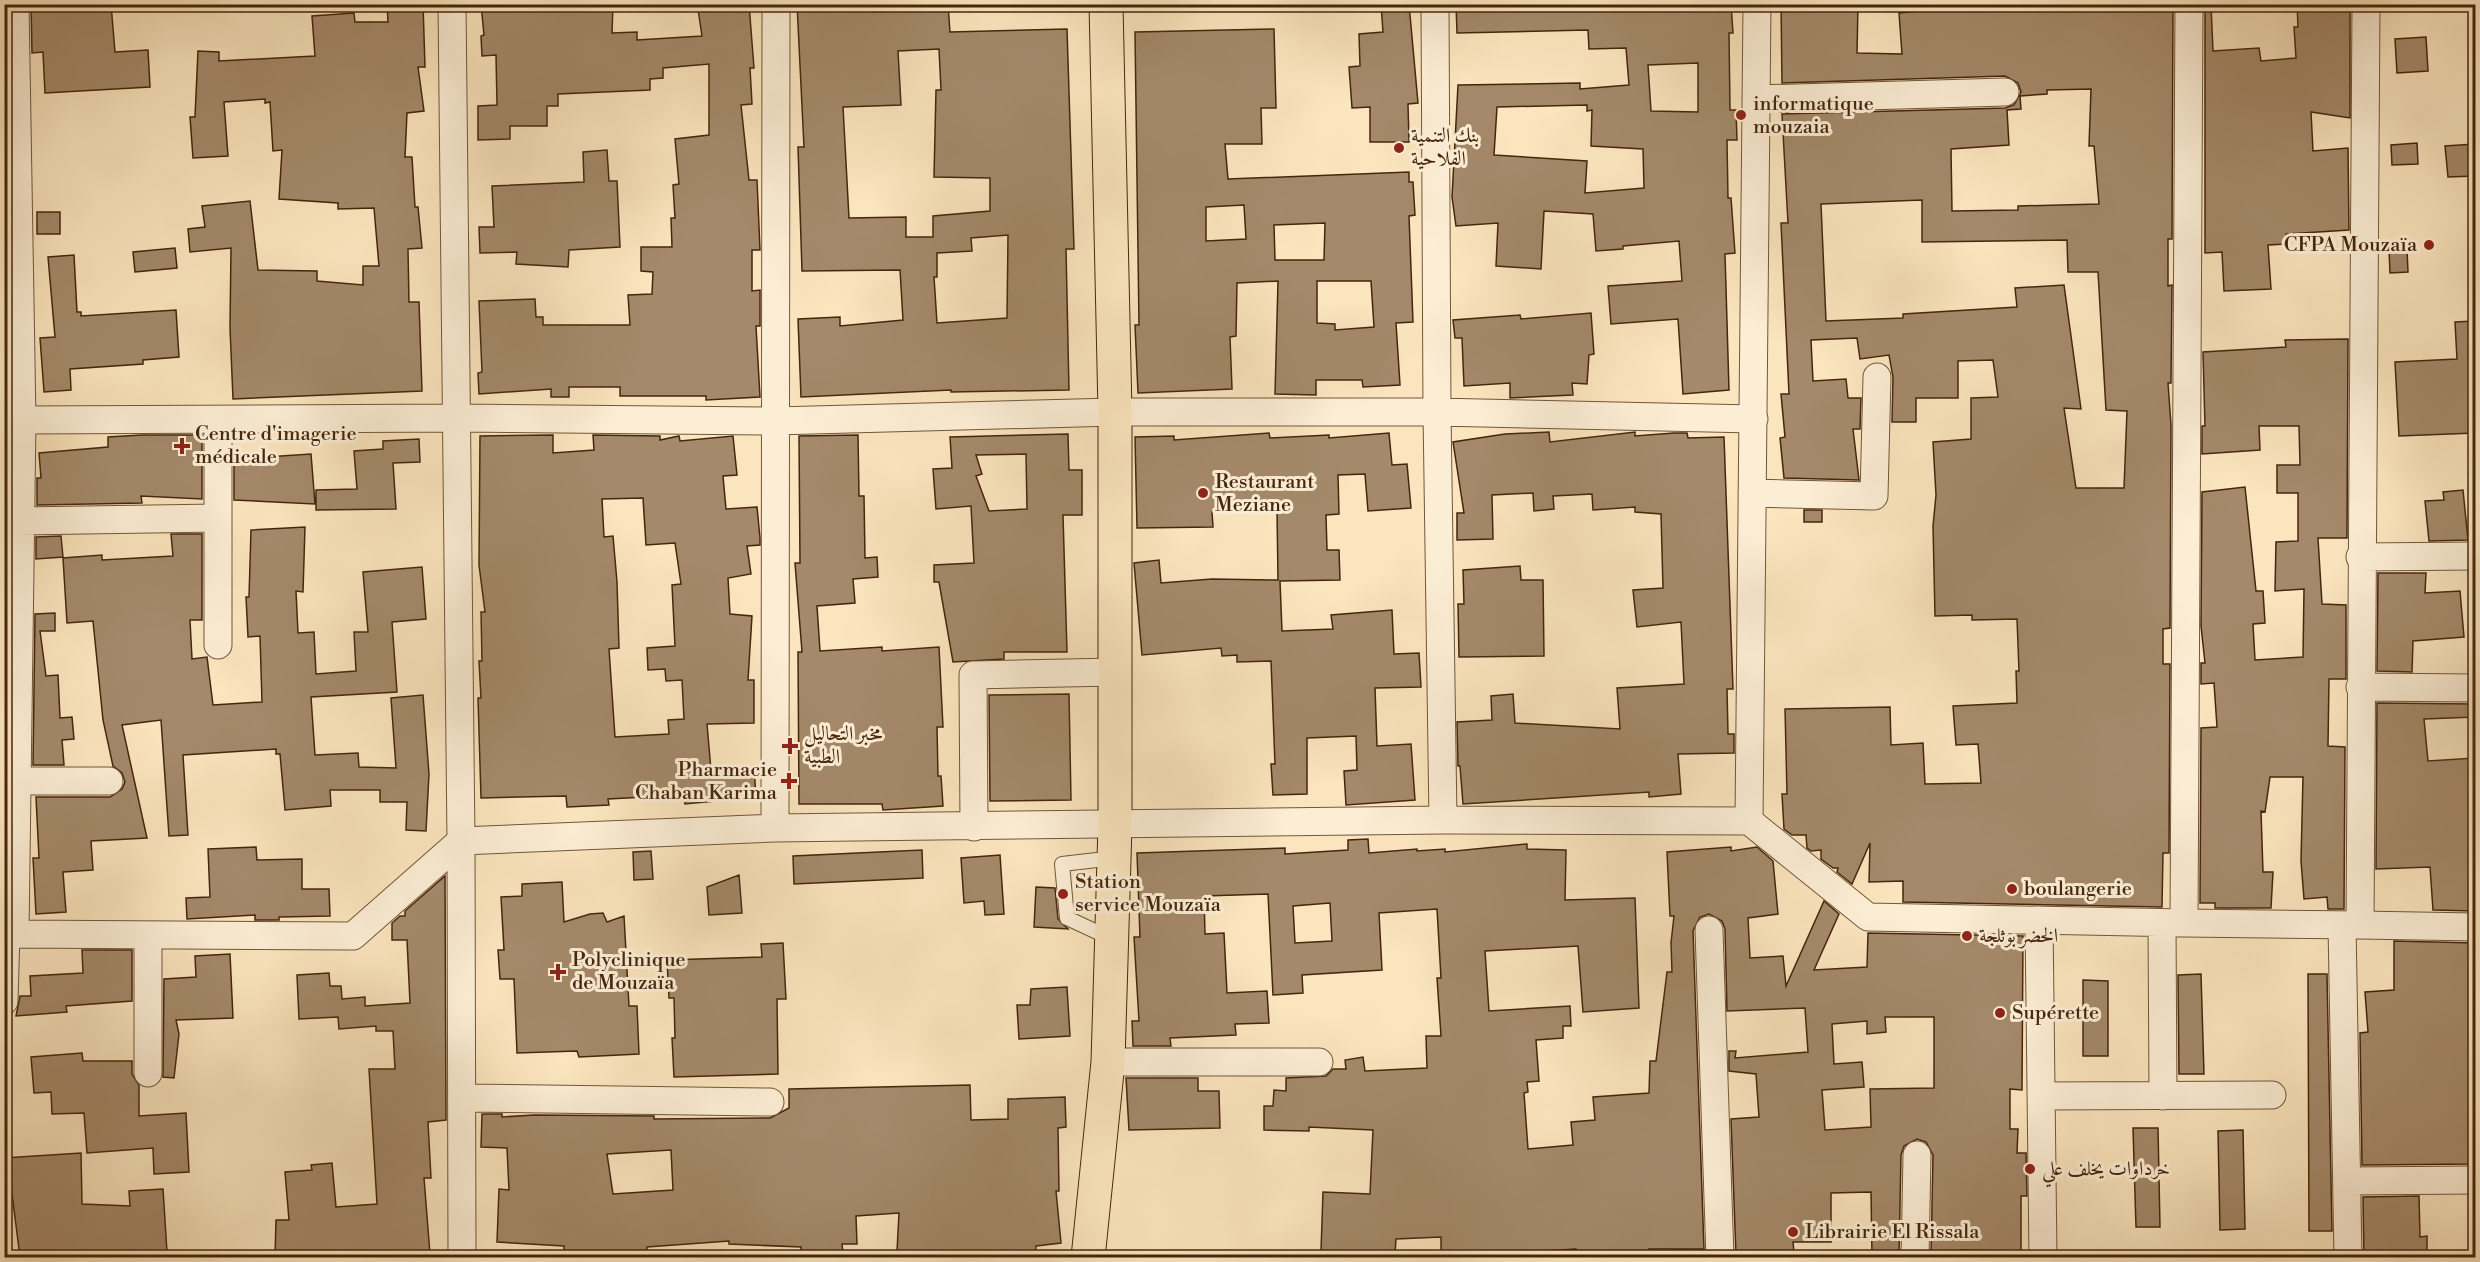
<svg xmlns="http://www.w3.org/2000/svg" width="2480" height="1262" viewBox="0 0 2480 1262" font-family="'Libre Bodoni',Amiri,serif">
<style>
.building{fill:#a4896a;stroke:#45260e;stroke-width:1.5;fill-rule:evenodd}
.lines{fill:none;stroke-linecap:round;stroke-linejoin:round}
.service-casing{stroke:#72563a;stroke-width:16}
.minor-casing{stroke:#72563a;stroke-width:29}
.primary-casing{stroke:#45260e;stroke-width:35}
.service{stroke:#fceed5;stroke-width:14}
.minor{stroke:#fceed5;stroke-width:27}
.primary{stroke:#fbe5be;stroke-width:33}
.poi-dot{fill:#8f2418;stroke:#fceed5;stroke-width:2}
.labels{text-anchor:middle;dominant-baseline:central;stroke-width:6;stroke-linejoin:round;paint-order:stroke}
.poi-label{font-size:20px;fill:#45260e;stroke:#fceed5;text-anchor:start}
</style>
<rect width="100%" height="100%" fill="#fbe5be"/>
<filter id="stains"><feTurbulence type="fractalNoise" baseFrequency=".00333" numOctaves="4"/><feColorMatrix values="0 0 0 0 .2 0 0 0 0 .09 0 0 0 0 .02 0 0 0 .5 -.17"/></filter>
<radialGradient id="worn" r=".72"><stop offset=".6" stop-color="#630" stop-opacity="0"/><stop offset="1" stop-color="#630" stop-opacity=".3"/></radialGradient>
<!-- building -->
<path class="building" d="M31,4H111L115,52L148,50L150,87L45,93L43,52L32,53Z
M387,4H423L425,67H418L424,111L407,113L405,157H412L415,207H418L422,248L408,249L409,302H419L422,391L233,399L230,328L231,248L190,252L188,229L205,227L202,206L250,201L258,270L317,271V281L363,285V266H379L374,208L338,209V203L279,199L282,150L273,151L270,102L265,103V99L224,102L228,156L193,158L190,117H195L198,51L219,52V61L315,56L312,16L354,13L355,22H388Z
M481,4H613L612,33L637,32V40L702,36L698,9L749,4L754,68H750L752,104L741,105L749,180H757L760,250H752V291L760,290V326H756L760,397L706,400V396H620V387H569V397H551V389L479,394L478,373L482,372L479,301L535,299L536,317H543V325H630L628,295L652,294L653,272L641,271V247H672L671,218H675L673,185L679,184L675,139L709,135V64L663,68V78L650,79V90L558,94V106H547V126H510V139L478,140V106L497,105L496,55L482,56L481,36L484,35Z
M797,4H871L872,12L917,10V4H948L950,32L1067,29L1074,249H1066L1069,390L951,392V390L801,397L798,319L840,317V326L903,320L900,270L802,271L798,147H804ZM939,49L941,90H936L934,177L990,178V211L933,216V237H906V217L849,218L843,107L901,105L898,51ZM1008,235L1007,318L937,323L934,277H937V253L972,251L971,238Z
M1381,4H1409L1418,103L1408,104L1409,142H1370V107L1352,108L1349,67L1360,66L1359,34L1383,32Z
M1456,4H1731L1733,33H1729L1730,110H1736L1737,140H1727L1728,198H1731L1735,253L1725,254L1729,390L1683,394L1678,319L1611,324L1608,286L1682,281L1679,241L1623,246V249L1596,251L1593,214L1544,211L1541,269L1496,266L1498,223L1456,226L1452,197L1458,85L1580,83V89L1629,85L1626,48L1589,49L1588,30L1457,33ZM1698,63V112L1651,111L1648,65ZM1587,105V111L1592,110L1591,146L1643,149L1644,188L1585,193L1587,161L1494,155L1497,107Z
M1781,4H1858L1857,53L1902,54L1899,13L1942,9V4H2072V11L2139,10V4H2173L2172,239H2168V286L2172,285L2171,383H2168L2171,425L2170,628L2163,629V664H2170L2169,853H2163L2162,907L1903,902V881L1869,882L1870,843L1852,884L1837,872L1838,868H1833L1821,859V850L1811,851L1807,848L1806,835H1792L1784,829L1782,794H1787L1785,709L1890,707L1891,745L1923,743L1925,784L1981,783L1978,744L1956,745L1953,706L2017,703L2016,671H2019L2017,619L1972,620V615L1935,616L1933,526L1936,495L1933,442L1971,439V398L1998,397L1993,360L1958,361V398H1916V422H1892L1893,377L1889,355L1860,359L1857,338L1811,340L1813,381L1846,379L1848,398H1861L1860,429H1853L1859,480L1784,478L1780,438L1785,437L1781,394H1789L1781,223H1788L1782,114L2005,108L2014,105L2021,92L2018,83L2005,76L1782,83ZM2091,89L2089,146H2094L2099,204L2018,206V210L1952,211L1951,149L2009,145L2007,110L2021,109L2020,96L2047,94V90ZM1922,200V242L2067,240L2068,272H2098L2106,410L2127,411L2124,488H2076L2064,408L2081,409L2064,285L2015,288L2017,307L1903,314V318L1826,321L1821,204Z
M2205,4H2211L2213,51L2259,48L2261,61L2296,58L2294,27H2298L2297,4H2350V118L2311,112L2313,151L2348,148L2349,230L2286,234V244L2268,245L2271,289L2224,291L2222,252L2205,253Z
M1274,29L1276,108H1261L1262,144H1225L1228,179L1409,172V182H1413L1415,215L1409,216L1413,322L1396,323L1400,385L1363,387L1362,380H1316V395L1275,394L1278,281L1237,283L1236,336L1230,337L1232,389L1138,393L1135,325H1139L1135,32ZM1244,205L1246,239L1206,241V207ZM1325,223L1324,260H1275L1274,225ZM1317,281H1371L1374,327L1335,330V324L1317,323Z
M2426,37L2428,71L2397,73L2395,39Z
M2417,143L2418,164L2392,165L2391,145Z
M2475,144V176L2448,177L2445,146Z
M607,150L609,181H617L620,247L569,250L568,267L516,264L517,252L480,253L479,227H494L492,186L584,182L583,152Z
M37,212H60V234H37Z
M175,248L177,268L135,272L133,252Z
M2407,249L2408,272L2390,273L2389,250Z
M74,255L77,312H81V316L176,310L179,357L143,360V364L70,369L71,390L44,392L40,338L55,337L48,257Z
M1591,313L1594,354L1589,355L1587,384L1572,383L1573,395L1510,398V383L1464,386L1462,338H1455L1453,320L1520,315L1521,319Z
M2475,321V433L2399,436L2395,362L2457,359L2455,322Z
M2348,339L2347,538H2318L2322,604L2346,605V679H2329L2328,746L2345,747L2344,909H2328L2327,897L2304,899L2301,861L2303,777H2270L2265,812L2261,811L2263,872H2273L2271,908H2215V903H2200L2201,728L2217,727L2214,683L2201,684V663H2205L2201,626L2202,492L2245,487L2256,591H2263L2265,623L2253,624L2255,660L2303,657L2304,589L2275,591L2276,542L2298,541V493H2277V465H2300L2299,426H2259L2260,450L2202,454V426H2205L2203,352L2286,347L2285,340Z
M1549,432L1550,442L1635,432V436L1674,433H1687L1688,438L1724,437L1733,689H1727L1728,734H1734V753L1678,754L1681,794L1649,797V792L1463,804L1460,766H1458L1457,722L1492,720L1491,696L1513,694L1515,723L1620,729L1617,688L1684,684L1681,622L1637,627L1633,590L1663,588L1661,514L1635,512V507L1593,510L1592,494L1553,496L1554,509L1534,511L1533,493L1492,495L1493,539L1457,540V513H1464L1453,442L1505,434Z
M1269,433L1270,438L1329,435V438L1389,433L1392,465L1407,464L1411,508L1368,511L1365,474L1338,475L1339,514L1326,515L1327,550H1339L1340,580L1280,581L1282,631L1333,629L1331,615L1392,610L1394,654L1419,653L1421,687L1375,688L1377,746L1411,744L1415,800L1346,805L1344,771L1357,770L1356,736L1307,738V794L1273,795L1271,764H1275L1271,661L1237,662V655L1222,656L1221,648L1142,655L1134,563L1159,560L1161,583L1212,579L1278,580L1277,511L1212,512L1213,527L1137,528L1135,437L1174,436V440Z
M1068,434L1069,470H1082V515H1063L1067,652H1004V659L953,662L939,582H934V565L974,563L971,506L936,509L933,469L952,468L950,437ZM1026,454L1027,509L989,511L976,476L982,474L976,455Z
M142,435H202V499L141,496L142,503L37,505V478H41L39,453L108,447V437Z
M553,435V453L594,450L593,435L660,436V440L679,436L680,441L733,436L737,475L723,476L726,509L757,507L760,538V545L747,546L751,574L728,578L730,614L752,616L748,680H754V723L707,724L711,770L754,767L756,797L685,804L684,795L608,799L609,805L567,807L566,796L481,798L478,698H481L479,661H482L481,612H485L479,565L480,436ZM643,498L646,545L675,543L681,584L672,585L675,646L647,648L648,670L665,669L666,681L682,680L684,719L668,720L669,734L615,737L609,649L619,648L617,582L613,536L604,537L602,499Z
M858,435L859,496H864L865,558L877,557L878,577L853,579L855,603L817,606L820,651L882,647V651L939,647L943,727H937L938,776H941L943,806L883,810L882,804H799L798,652H802L795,563H800L799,436Z
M419,439L420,462L393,463L396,509L316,510V490L357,489L354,451L383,449V441Z
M311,454L315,504L234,500V461L251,463V458Z
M2463,490L2468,540L2429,541L2425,501L2444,500L2443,492Z
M1804,510H1822V522H1804Z
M305,527L303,592L296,591L298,633L314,632L316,674L356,671L354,632H368L363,572L422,567L426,619L392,622L397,692L311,697L315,755L358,753L359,767L396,768L391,698L423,695L429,774L426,831L406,830L407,802H380V790H330L331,806L285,810L280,754H276V749L183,755L188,835L169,836L161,720L122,725L147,838L91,841L93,870L63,872L66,912L36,914L33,858H39L36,797H110L122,789L125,782L122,773L113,766L103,720L93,621L67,623L63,558L102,555V560L173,556L171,534H202V620H190L192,659L207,657L213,705L262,702L260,636L248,637L246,597H249L251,530Z
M61,536L63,557L36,559V537Z
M1520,566L1521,580H1543L1544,656L1459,657L1458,604H1464L1463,570Z
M2378,573H2426L2425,593L2460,591L2464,637L2413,641L2412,672L2377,671Z
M55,613V631H40L46,676L58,675L60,718L72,717L74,739L62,740L64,765H33L35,614Z
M1069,694L1071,800L990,801L989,695Z
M2377,703L2475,704V717L2424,719L2428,761L2475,758V911L2433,910L2430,867L2376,869Z
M1368,839L1369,853L1417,849V851L1445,849V852L1527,844V849L1566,850L1565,900L1635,898L1639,1008L1583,1012L1578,946L1485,951L1489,1011L1570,1006L1571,1026H1563V1038L1536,1040L1539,1081L1527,1082L1528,1092L1524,1093L1528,1149L1573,1145L1571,1122L1595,1120L1593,1097L1649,1093L1650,1061H1656L1667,972H1672L1671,943L1674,916H1670L1667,852L1731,847V851L1757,847L1773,861L1778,914L1748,918L1750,958L1783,956L1786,986L1824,901L1839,914L1814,970L1867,967L1868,933L2023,936L2022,1090L2010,1089V1129H2018L2017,1153H2026L2027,1196H2021V1251L1961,1250V1257H1931L1933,1155L1926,1142L1917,1139L1904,1146L1901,1155L1899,1255H1872L1871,1192L1831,1193V1242H1793L1794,1252L1736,1256L1731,1119L1759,1117L1756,1074L1729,1071V1051H1736L1735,1058L1808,1052L1805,1008L1727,1011L1725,929L1722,921L1709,914L1700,917L1693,931L1704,1249H1649V1257L1616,1256V1251H1576V1249L1441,1257V1237L1396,1239L1395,1254L1321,1251L1323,1192L1370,1194L1373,1130L1309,1127V1131L1264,1130V1106H1273L1274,1090L1286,1091V1078L1326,1076L1333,1069H1346L1345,1060L1363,1057L1365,1071L1427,1068L1426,1036H1441L1437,978H1441L1437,909L1379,913L1382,970L1302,975L1303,993L1273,995L1268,894L1204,896L1205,934L1224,933L1227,993L1267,991L1269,1023L1235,1024L1236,1035L1170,1038L1171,1046H1133L1132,1021H1139L1134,937H1140L1137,853L1285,848V854L1348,850V840ZM1330,903L1332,941L1295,943L1293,906ZM1885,1017H1934V1088L1870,1089L1871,1127L1825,1130L1822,1090L1864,1087L1862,1062L1834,1064L1832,1024L1867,1021V1034L1886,1032Z
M256,847L257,860L302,859V889H329L330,916L279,917V920H255V915L187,919L186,898L210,897L208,849Z
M922,850L923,878L794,884L793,856Z
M651,851L653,879L634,880L633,852Z
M1000,855L1004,914L985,915L984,901L964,903L961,858Z
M739,875L742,913L709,915L707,887Z
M445,876L446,1120L428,1122L431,1178H424L430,1254L385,1257H275L276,1220H289L285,1172L312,1170L311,1165L332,1163L336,1207L377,1204L369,1069H395L393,1031H376V1026L339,1029L338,1017L299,1019L297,975L329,973L330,986H341L342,999L365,997V1006L410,1003L407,940H392V923L400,916H405V911Z
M562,882L564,922L590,914L603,913L607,922L624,916L629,1006H637L639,1054L579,1057L577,1051L517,1053L514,979H500L498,950H504L501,897L522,896V884Z
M1036,887L1055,888L1058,919L1068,929L1034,927Z
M2394,941L2475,943V1164L2362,1165L2360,1033L2368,1032L2365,992L2394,990Z
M783,943L786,999H777L778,1074L674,1077L672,1038H675L674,998H669L667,960L762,957L761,944Z
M82,950H132V1001L66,1006L67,1012L16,1016L20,996H31L30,976L83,973Z
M230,954L233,1018L176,1020L179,1034L174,1078L163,1077L164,979L196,977L195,956Z
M2201,974L2204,1074H2179L2178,975Z
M2308,974H2327L2332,1231H2309Z
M2083,980L2108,981V1056H2083Z
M1067,987L1070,1036L1019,1039L1017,1005H1030L1031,989Z
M82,1053L83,1061H132V1074L139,1085V1116L186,1113L189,1172L154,1174L153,1148L87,1153L84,1113L52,1114L51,1092L34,1093L31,1057Z
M1126,1078H1198V1091H1219L1220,1128L1129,1130Z
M970,1085L971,1120L1008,1119V1099L1065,1097L1066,1127L1058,1128L1059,1191H1056L1061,1243L1036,1246L1035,1256L982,1253V1257L897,1251L899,1213L856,1216L857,1244H842L843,1253L801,1255V1247L729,1244V1241L647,1247V1252L564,1257V1246L497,1242L499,1189L509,1190L507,1148L481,1147L482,1114H502V1117L534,1115L654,1116V1119L770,1118L789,1108V1089ZM671,1150L673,1190L613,1194L607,1154Z
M2133,1128H2158L2160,1227H2136Z
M2243,1130L2245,1229L2220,1230L2218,1131Z
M81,1153L82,1204L130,1206L129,1191L163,1189L167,1252L20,1257L11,1186L4,1187V1158Z
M2419,1196L2420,1237L2427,1236V1257H2364L2363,1197Z"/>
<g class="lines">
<defs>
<path id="service" d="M1112,939L1067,918L1062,864L1114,858"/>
<path id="minor" d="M15,4L22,420L15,934L353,936L461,841L775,828L1443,820L1749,821L1757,4
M452,4L461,841L462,1258
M1435,4L1437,412L1443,820
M2189,4L2184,923L2360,925
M2366,4L2360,925L2476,927
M1756,99L2005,92
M22,420L458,418L775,421L1115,412H1437L1754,419
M1752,493L1874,496L1877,377
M20,521L217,518
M2360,557L2476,556
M218,645V420
M2360,687L2476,688
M17,781H109
M1749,821L1868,917L2184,923
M974,827L973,675L1114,672
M775,828L776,4
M2039,920L2043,1258
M2162,923L2163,1096
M2342,925L2348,1258
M1709,930L1720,1258
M148,936V1073
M4,1001L6,933
M1108,1062H1319
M2041,1096L2272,1095
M462,1098L770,1102
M2347,1181L2476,1180
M1915,1258L1917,1155"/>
<path id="primary" d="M1088,1258L1108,1062L1115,825V412L1106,4"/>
</defs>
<!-- service casing -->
<use href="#service" class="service-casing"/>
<!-- minor casing -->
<use href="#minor" class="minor-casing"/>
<!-- primary casing -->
<use href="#primary" class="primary-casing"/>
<!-- service -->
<use href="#service" class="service"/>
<!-- minor -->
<use href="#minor" class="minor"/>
<!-- primary -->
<use href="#primary" class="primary"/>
</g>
<!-- markers -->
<g class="poi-dot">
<circle cx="1741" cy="115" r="6"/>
<circle cx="1399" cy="148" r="6"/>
<circle cx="2429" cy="245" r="6"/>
<path d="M179 437h6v6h6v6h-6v6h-6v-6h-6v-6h6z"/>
<circle cx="1203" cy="493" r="6"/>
<path d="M787 737h6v6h6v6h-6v6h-6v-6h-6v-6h6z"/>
<path d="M786 772h6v6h6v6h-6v6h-6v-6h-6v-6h6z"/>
<circle cx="2012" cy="889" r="6"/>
<circle cx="1063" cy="894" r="6"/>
<circle cx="1967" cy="936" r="6"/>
<path d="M555 963h6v6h6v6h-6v6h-6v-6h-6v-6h6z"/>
<circle cx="2000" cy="1013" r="6"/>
<circle cx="2030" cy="1169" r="6"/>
<circle cx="1793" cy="1232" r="6"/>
</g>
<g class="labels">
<!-- poi labels -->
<g class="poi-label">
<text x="1753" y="104">informatique<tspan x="1753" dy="23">mouzaia</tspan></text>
<text x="1411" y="136">بنك التنمية<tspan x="1411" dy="23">الفلاحية</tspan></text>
<text x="2417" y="245" text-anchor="end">CFPA Mouzaïa</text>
<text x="195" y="434">Centre d'imagerie<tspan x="195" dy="23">médicale</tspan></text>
<text x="1215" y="482">Restaurant<tspan x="1215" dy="23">Meziane</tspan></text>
<text x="804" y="734">مخبر التحاليل<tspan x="804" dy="23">الطبية</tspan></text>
<text x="777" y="770" text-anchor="end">Pharmacie<tspan x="777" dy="23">Chaban Karima</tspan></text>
<text x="1075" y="882">Station<tspan x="1075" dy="23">service Mouzaïa</tspan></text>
<text x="2024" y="889">boulangerie</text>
<text x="1979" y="936">الخضر بوثلجة</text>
<text x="572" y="960">Polyclinique<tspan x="572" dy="23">de Mouzaïa</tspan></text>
<text x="2012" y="1013">Supérette</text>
<text x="2042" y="1169">خرداوات يخلف علي</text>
<text x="1805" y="1232">Librairie El Rissala</text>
</g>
</g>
<!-- margin -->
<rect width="2480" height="1262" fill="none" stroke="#fbe5be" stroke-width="24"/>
<rect x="6" y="6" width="2468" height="1250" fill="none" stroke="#45260e" stroke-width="3"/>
<rect x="12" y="12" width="2456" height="1238" fill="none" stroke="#45260e" stroke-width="1.5"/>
<rect width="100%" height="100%" filter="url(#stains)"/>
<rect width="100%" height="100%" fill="url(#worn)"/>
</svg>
